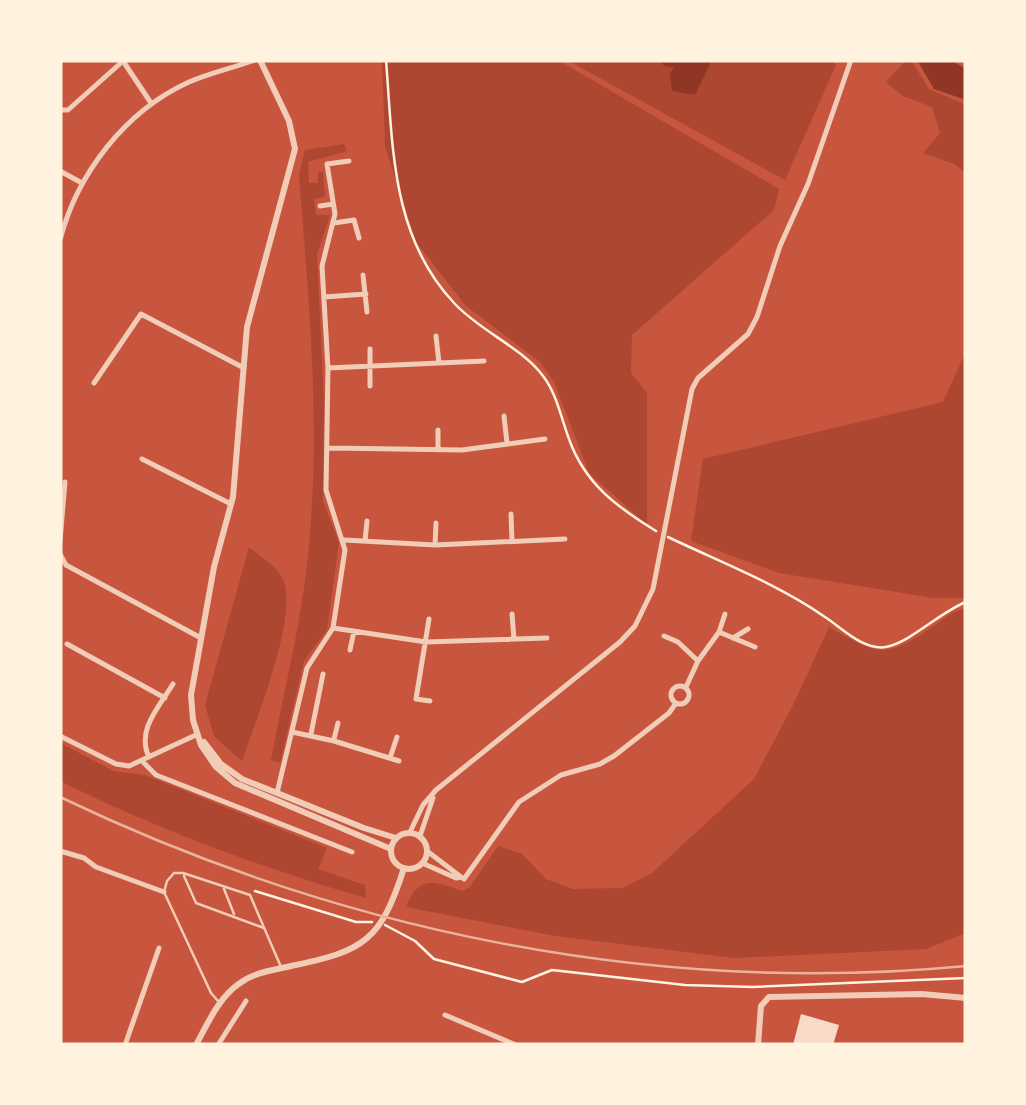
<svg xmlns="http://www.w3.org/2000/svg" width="1026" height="1105" viewBox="0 0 1026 1105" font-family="Cabin,sans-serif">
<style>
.green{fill:#ae4732}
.water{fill:#8f3625}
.building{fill:#f7dbc8}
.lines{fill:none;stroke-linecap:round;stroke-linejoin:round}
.path{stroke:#fff3e0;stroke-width:2.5}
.service{stroke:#f1ccb7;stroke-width:2.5}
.minor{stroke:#f1ccb7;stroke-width:5}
.tertiary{stroke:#f1ccb7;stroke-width:6}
.rail{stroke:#e9b49f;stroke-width:2.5}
</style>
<rect width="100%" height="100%" fill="#c8553d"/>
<!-- green -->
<path class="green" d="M382,60H558L779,189L774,210L632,335L631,373L647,393V525L589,473L554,382L540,362L465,305L416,242L385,146Z
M567,60H831L836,65L785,180Z
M906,60H911L929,89L966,105V173L954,164L923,153L940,133L932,107L903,96L886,82Z
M344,144L347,151L308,162L309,183H318V172H323L325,197L314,199L316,215H330L317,254L324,401L323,501L339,542L327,630L304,661L280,763L271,760C283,695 300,629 307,564C322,435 309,304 299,175L305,150Z
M966,351V598H934L779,573L691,541L703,459L943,402Z
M249,547C258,555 278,567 283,579C299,616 255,722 242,761L214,736L205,705Z
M966,609V933L926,949L734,958L555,936L406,907C419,874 435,882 463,891L470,887L498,846L522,854L546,879L573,889L622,888L652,873L754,779L793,705L829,627C881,657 886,659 938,623C947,616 954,610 966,609Z
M60,743L114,771L145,775L327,848L318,869L365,885L366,898C261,868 157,829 60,781Z"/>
<!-- water -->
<path class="water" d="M660,60H712L695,95L672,91L670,74L674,67L664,66Z
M917,60H951L966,69V100L934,89Z"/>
<!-- building -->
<path class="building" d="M801,1014L839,1025L833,1045H793Z"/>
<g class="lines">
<!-- path -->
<path class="path" d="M386,60C393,147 391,237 455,304C480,331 524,349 543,376C557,394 561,418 569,439C585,484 617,507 656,531
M668,537C720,562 778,584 825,617C842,628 864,651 886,647C911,642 940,612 966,602
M255,891L356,922H372
M385,925L415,941L434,959L522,982L552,970L685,985L753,987L966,978"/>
<!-- service -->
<path class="service" d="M184,876L196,903L264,928
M224,889L234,914
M218,1001L211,993L164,892L167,881L174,873H183L250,895L281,967"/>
<!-- minor -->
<path class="minor" d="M60,110H68L123,61L151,103
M60,171L82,183
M320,206L333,204
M334,223L354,220L359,238
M60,240C77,174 125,111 189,82C210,73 233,68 255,60
M363,275L367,312
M324,297L366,294
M436,336L439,363
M370,349V386
M328,368L484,361
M94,383L141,314L242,367
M504,416L507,443
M438,430V450
M329,448L462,450L545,439
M142,459L231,504
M511,514L512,541
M344,540L435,545L565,539
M60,541L65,482
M365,541L367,521
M435,545L436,523
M60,554L66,565L201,638
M512,614L514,639
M429,619L416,699L430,701
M333,628L426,642L547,638
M719,632L725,614
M664,636L678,642L698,661
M733,638L748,629
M67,644L165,698
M350,650L354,631
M671 695a9 9 0 1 1 18 0a9 9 0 1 1-18 0Z
M686,687L698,661L719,632L755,647
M292,732L334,741L399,761
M311,734L323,674
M60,736L116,764L129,766L198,734
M334,739L338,723
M149,757C136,730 159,707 173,684
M390,758L397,737
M142,761L156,775L352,852
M277,793L307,668L333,628L345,550L326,490L328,368L322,266L335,214L327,164L349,161
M410,832L423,805L436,790L620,642L635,626L653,589L692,389L698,378L748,334L757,317L780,246L808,184L851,60
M420,836L433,798
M60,851L84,858L96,867L164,892
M427,851L461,877
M422,863L456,878L461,877
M461,877L464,879L519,802L561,775L600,764L614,756L669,713L676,703
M445,1015L516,1045
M125,1045L159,948
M218,1045L246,1001"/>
<!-- tertiary -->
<path class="tertiary" d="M260,60L289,121L295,149L247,327L233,497L214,567L191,695L193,720L201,745L216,767L235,783L391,849
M204,742L221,764L242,779L364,828L396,838
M391 851a18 18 0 1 1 36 0a18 18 0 1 1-36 0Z
M196,1045C208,1023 219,997 240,983C255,972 274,970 291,966C365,951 381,940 404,868
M758,1045L761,1006L769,997L922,994L966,998"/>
<!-- rail -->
<path class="rail" d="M60,797C342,932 654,996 966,966"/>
</g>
<!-- border -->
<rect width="1026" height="1105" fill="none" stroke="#fff3e0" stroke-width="125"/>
</svg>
